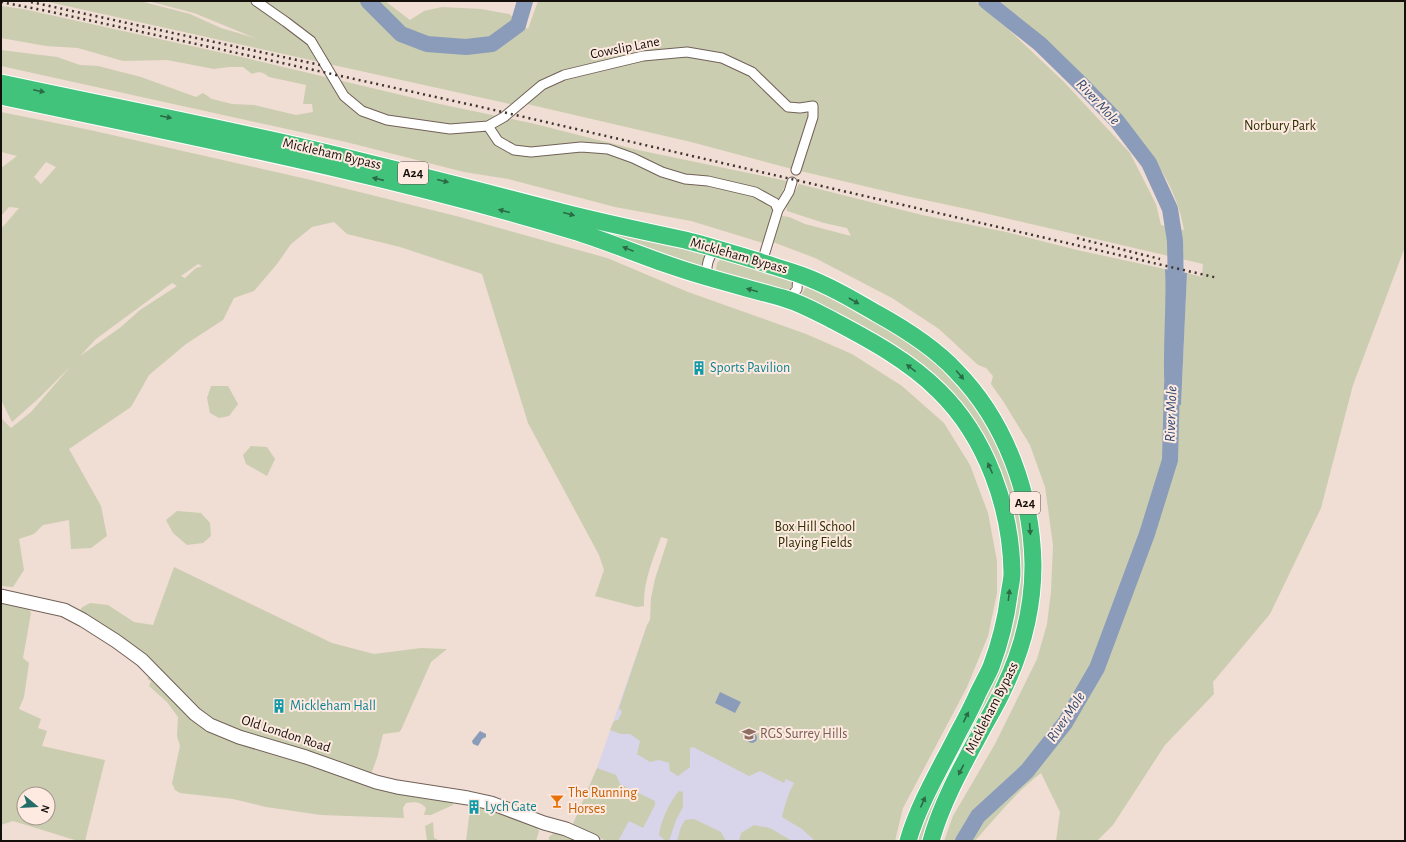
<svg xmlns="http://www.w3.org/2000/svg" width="1406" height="842" viewBox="0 0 1406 842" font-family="'Alegreya Sans',sans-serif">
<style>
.education{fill:#d8d4ea}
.green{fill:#cbcdb0;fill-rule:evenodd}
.water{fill:#8a9cb9}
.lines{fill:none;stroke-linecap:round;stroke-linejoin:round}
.river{stroke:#8a9cb9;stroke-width:16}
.street-casing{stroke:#716158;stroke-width:11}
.secondary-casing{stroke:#716158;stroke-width:15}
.highway-casing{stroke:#fff;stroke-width:19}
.street{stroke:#fff;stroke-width:9}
.secondary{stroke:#fff;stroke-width:13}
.highway{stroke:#41c37c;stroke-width:17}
.rail{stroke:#3e3530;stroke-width:2.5;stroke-dasharray:2 4;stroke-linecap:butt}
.oneway{fill:#2c6a44}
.labels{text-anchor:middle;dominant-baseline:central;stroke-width:4;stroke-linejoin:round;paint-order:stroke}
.shield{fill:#feeae0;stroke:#5c514c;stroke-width:1}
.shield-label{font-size:13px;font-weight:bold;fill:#16100c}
.street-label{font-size:14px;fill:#16100c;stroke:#feeae0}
.park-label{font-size:14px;fill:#2c2d01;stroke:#feeae0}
.culture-label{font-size:14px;fill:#0d838f;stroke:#feeae0;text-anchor:start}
.education-label{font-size:14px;fill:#785e54;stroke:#feeae0;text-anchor:start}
.food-label{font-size:14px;fill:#c56008;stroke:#feeae0;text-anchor:start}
.water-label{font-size:15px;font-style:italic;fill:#2d4871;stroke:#feeae0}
</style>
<rect width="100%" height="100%" fill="#f0ddd3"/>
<!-- education -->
<path class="education" d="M647,625L871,841H606L573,824L597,768Z"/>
<!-- green -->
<path class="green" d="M44,1H140L190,14L221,28L255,38L194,13L148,1H385L410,20L424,11L442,7L481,9L509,14L528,29L538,1H975L1008,29L1064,82L1130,153L1156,204L1161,225L1184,230C1171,142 1060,55 995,1H1405V247L1353,385L1321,508L1270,614L1213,682L1214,694L1165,745L1113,825L1097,841H1056L1060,812L1041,773C1016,792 996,817 975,841H944L953,816L995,744L1037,659L1047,624L1051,592L1053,545L1045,487L1030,445L1003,401L991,384L993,376L986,368L978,365L939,329L892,298L815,258L773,242L782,216L789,217L805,224L851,236L847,228L824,223L787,211L786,206L799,184L922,215L1006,232L1077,250L1165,269L1166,297L1164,386L1167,406L1181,405L1187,273L1202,277L1203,264L967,209L906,196L792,169L691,142L527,104L523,107Z
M1,6L23,9L246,58L435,103L531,123L638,150L787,181L779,200L763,243L691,221L615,207L508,179L464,172L346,142L1,66V50L57,57L80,65L98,66L141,77L196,97L203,93L212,99L232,104L254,105L296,115L313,112L312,104H303L306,85L269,77C263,72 259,71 252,74L243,67H229L214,69L167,60L123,61L78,48L46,46L1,38Z
M1,112L90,130L311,180L460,217L607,258L688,292L806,334L852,354L902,386L944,423L970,465L988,513L997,561V593L988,636L967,687L903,808L895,841H815L802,829L782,817C785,805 788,794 794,783L786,779L784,783L760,771L749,776L693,747L690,748V767L678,776L670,771L669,763L659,760L650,762L637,754L640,741L630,734H621L610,730L614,721L618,720L622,712L619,708L647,625L650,620L651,598L655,579L668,539L661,537C653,559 643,582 644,606L637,607L595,596L604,570L599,555L528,423L482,274L400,247L347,234L334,222L312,227L291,244L277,264L254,291L234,298L223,320L186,344L149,375L131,407L69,449L101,506L107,536L91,548L71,549L69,520L43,525L34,534L19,539L24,570L13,587L1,586V418L11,428L31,412L71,366L39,398L12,422L1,400V229L19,208L9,207L1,216V168L17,156L1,152ZM46,162L56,167L41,184L34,177ZM198,264L202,266L196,268L185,278L181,276ZM172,283L177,286L140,310L121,327L80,356L96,339Z
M457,189L706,254L701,267Z
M723,257L787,276L793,282L790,291L785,293L722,274L716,270L717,263Z
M810,284L882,320L951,372L990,424L1020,497L1028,576L1013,650L943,798L928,823L921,841H915L919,827L987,688L1013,532L961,410L801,296L805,288Z
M211,386H228L238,404L229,416L219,418L210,413L207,398Z
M251,446L267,447L275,459L267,476L246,464L243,455Z
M177,511L201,513L210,523L211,536L203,543L187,545L173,533L166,520Z
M174,567L332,643L374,654L421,648L447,649L431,662L401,730L399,732L383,734L377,758L371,774L301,748L247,733L221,722L213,721L80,613L81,608L90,603L108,605L134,622L153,625Z
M1,600L28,607L31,613L23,658L29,663L24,697L19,709L41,719L38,728L47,731L42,746L105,760L85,841H78L13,821L1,825ZM24,794H48V818H24Z
M152,675L194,717L320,766L356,782L395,792L450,799L453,803V805L431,815H424L426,808C420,801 414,802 406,803L403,808L404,818L321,815L266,807L233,799L180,793L175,790L172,783L180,746L177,736L178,717L167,702L149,686L151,681L147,679Z
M597,768L616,775L620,784L655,801V805L643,828L629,821L618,841H606L573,824Z
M679,791L683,792V807L676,820L669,841C665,841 662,838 659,835C661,820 669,803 679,791Z
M474,803L536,826L539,831L536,841H466L470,809Z
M694,819L721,832L726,841H677L681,827L685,820Z
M433,822L434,838L441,841H427L425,826Z
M754,825L770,828L792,841H739L741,833Z
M555,832L581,841H549V837Z"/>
<!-- water -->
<path class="water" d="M1165,269L1187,273L1181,405L1166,406C1161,361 1167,314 1165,269Z
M720,692L741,702L735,713L715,703Z
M480,731L486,734V737L482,739L478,746L473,744L472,741Z
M747 738a5 5 0 1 1 10 0a5 5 0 1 1-10 0Z"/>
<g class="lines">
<!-- river -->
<path class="river" d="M368,1L401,34L427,44L466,47L492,44L518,25L525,1
M986,1L1040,44L1083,86L1117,121L1149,163L1170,209L1175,241L1176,292
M963,841L978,816L1027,771L1065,723L1097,668L1147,534L1170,460L1172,385"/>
<defs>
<path id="street" d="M256,1L286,22L311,41L344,96L362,111L387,120L450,129L488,126L498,141L514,150L531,152L581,147L608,149L633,158L662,172L685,179L708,181L755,192L775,203L778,210
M488,126L504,117L542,85L564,75L643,56L687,52L722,58L752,72L788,107L800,108L813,106V117L796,170
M762,262L778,210L789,192L792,182
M707,277C706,265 708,257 716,248
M789,300L797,289L798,274"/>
<path id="secondary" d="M1,596L64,610L83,620L116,641L142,660L195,714L210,725L239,737L306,757L376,782L397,787L468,798L491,803L544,823L566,829L593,841"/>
<path id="highway" d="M1,83C95,103 190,122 285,143C381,165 477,190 573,215C610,224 647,232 685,240C709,246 734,254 758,261C772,266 787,270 801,275C828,285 852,299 876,313C905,329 934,347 956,371C1006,422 1032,495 1033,565C1033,608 1022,651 1003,690C996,706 986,721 978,737C960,770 941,805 931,841
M1,96C192,137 386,174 574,231C607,241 639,255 672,266C709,279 748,288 786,299C803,304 818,313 834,321C870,340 909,361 939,391C986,437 1011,507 1012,573C1012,580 1010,587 1009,595C1006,619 1000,643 991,667C987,676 982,685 978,693C972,707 965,720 958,733C940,769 919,803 908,841"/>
</defs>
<!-- street casing -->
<use href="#street" class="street-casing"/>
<!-- secondary casing -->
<use href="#secondary" class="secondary-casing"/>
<!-- highway casing -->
<use href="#highway" class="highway-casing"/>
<!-- street -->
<use href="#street" class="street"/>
<!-- secondary -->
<use href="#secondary" class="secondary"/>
<!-- highway -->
<use href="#highway" class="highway"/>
<!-- rail -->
<path class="rail" d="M1,2L47,11L481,107L1218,278
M31,2L320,65
M1077,238L1160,259"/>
</g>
<!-- one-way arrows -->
<defs><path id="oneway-solid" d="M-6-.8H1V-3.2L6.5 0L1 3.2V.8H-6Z"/></defs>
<g class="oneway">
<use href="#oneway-solid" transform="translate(39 91) rotate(12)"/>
<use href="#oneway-solid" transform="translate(166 117) rotate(12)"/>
<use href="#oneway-solid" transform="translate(378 179) rotate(-167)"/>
<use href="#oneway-solid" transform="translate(443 181) rotate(14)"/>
<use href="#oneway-solid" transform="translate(504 211) rotate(-165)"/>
<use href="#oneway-solid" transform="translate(569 214) rotate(15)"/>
<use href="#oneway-solid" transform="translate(628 249) rotate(-158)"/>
<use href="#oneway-solid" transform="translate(752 290) rotate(-164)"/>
<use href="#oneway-solid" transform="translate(854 301) rotate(30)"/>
<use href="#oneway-solid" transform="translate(911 368) rotate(-142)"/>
<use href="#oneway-solid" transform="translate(960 375) rotate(50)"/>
<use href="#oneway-solid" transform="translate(990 468) rotate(-114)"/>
<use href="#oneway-solid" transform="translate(1030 529) rotate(86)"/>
<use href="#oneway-solid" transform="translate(1009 595) rotate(-83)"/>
<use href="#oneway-solid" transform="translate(966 717) rotate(-64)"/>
<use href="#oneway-solid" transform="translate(961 770) rotate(117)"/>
<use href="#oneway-solid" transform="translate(923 802) rotate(-66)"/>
</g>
<!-- icons -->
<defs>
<symbol id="building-bare" viewBox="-9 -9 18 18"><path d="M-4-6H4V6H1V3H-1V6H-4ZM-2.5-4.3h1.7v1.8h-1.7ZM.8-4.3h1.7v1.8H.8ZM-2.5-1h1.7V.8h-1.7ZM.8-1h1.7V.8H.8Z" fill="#0f9aa8" stroke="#feeae0" stroke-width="2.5" paint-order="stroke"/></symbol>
<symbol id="school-bare" viewBox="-9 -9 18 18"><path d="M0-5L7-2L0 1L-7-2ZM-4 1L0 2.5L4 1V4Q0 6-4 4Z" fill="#8d6e63" stroke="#feeae0" stroke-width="2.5" paint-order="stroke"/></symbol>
<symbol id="bar-bare" viewBox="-9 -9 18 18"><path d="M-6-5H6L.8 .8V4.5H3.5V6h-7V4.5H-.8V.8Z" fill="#e8710a" stroke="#feeae0" stroke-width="2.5" paint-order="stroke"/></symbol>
</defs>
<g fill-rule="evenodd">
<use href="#building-bare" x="689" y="358" width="20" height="20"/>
<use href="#building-bare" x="269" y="696" width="20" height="20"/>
<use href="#school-bare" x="739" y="724" width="20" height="20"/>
<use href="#bar-bare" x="547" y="791" width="20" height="20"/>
<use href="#building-bare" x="464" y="797" width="20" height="20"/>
</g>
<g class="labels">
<!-- shield labels -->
<g class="shield">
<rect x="398" y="162" width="30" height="22" rx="3"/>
<rect x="1010" y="492" width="30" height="22" rx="3"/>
</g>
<g class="shield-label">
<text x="413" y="173">A24</text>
<text x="1025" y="503">A24</text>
</g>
<!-- street labels -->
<g class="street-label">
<text transform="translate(625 48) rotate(-11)">Cowslip Lane</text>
<text transform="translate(332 154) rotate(13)">Mickleham Bypass</text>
<text transform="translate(739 256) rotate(16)">Mickleham Bypass</text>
<text transform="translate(992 708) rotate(-63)">Mickleham Bypass</text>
<text transform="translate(286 734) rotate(18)">Old London Road</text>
</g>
<!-- park labels -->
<g class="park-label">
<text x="1280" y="126">Norbury Park</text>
<text x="815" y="527">Box Hill School<tspan x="815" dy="16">Playing Fields</tspan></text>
</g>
<!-- culture labels -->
<g class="culture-label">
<text x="710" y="368">Sports Pavilion</text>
<text x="290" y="706">Mickleham Hall</text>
<text x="485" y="807">Lych Gate</text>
</g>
<!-- education labels -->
<g class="education-label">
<text x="760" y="734">RGS Surrey Hills</text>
</g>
<!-- food labels -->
<g class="food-label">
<text x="568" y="793">The Running<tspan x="568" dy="16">Horses</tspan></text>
</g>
<!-- water labels -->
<g class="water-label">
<text transform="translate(1098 102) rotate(47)">River Mole</text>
<text transform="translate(1171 414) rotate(-88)">River Mole</text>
<text transform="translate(1066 717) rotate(-56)">River Mole</text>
</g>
</g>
<!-- border -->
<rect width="1406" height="842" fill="none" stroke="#16100c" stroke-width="4"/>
<!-- north arrow -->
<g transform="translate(36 806) rotate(108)"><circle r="19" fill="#feeae0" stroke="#a1938b"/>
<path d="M0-3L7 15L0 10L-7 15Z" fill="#226d69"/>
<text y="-6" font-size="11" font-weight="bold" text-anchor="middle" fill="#16100c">N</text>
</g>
</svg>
